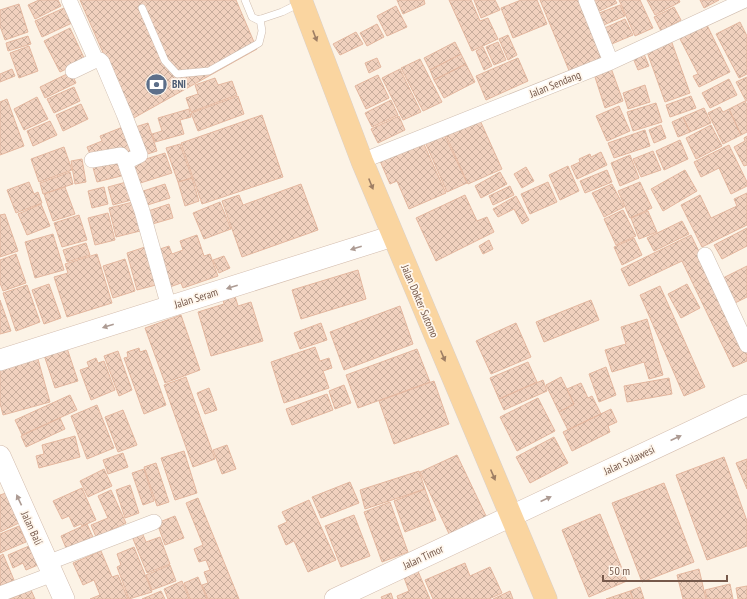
<svg xmlns="http://www.w3.org/2000/svg" width="747" height="599" viewBox="0 0 747 599" font-family="'PT Sans Narrow',sans-serif">
<style>
.building{fill:url(#building-cross-hatch);stroke:#e4b79f}
.lines{fill:none;stroke-linecap:round;stroke-linejoin:round}
.lane-casing{stroke:#d0bdaf;stroke-width:8}
.street-casing{stroke:#d0bdaf;stroke-width:16}
.secondary-casing{stroke:#d3bcad;stroke-width:22}
.primary-casing{stroke:#d9d1cd;stroke-width:23}
.lane{stroke:#fff;stroke-width:7}
.street{stroke:#fff;stroke-width:15}
.secondary{stroke:#fff;stroke-width:21}
.primary{stroke:#fad5a0;stroke-width:22}
.oneway{fill:#9e7e64}
.oneway2{fill:#ad9b93}
.labels{text-anchor:middle;dominant-baseline:central;stroke-width:3.5;stroke-linejoin:round;paint-order:stroke}
.service-label{font-size:11px;font-weight:bold;fill:#4e5e75;stroke:#fff7ed;text-anchor:start}
.street-label{font-size:11px;fill:#76594b;stroke:#fff7ed}
</style>
<defs>
<pattern id="building-cross-hatch" width="8" height="8" patternUnits="userSpaceOnUse"><rect width="8" height="8" fill="#f1d1be"/><path d="M0 0l8 8M0 8l8-8" fill="none" stroke="#c8ad9c"/></pattern>
</defs>
<rect width="100%" height="100%" fill="#fcf3e6"/>
<!-- building -->
<path class="building" d="M39,0H58L61,6L35,19L28,5Z
M80,0H236L257,49L132,119Z
M397,0H424L425,4L403,14Z
M449,0H471L480,21L488,18L498,39L472,51Z
M474,0H495L500,10L481,18Z
M521,0H537L547,24L513,38L501,8Z
M540,0H582L606,58L570,73Z
M589,0H615L617,3L595,13Z
M619,0H640L653,28L635,36Z
M647,0H679L680,2L655,15Z
M700,0H719L704,8Z
M19,4L28,32L5,40L0,26V10Z
M620,5L625,16L599,27L594,15Z
M396,6L407,27L387,36L377,16Z
M674,7L681,20L661,31L654,17Z
M64,8L72,23L42,37L35,21Z
M625,19L633,35L607,46L600,30Z
M740,22L747,36V74L739,78L716,34Z
M706,23L730,72L699,87L693,76L698,74L679,37Z
M377,24L384,37L367,46L360,33Z
M70,28L85,60L60,72L44,41Z
M356,32L363,44L340,55L333,44Z
M508,35L517,55L508,60L499,39Z
M28,36L31,44L8,51L6,43Z
M671,40L690,93L665,102L646,49Z
M455,42L461,54L430,70L424,58Z
M498,42L506,60L494,65L486,47Z
M29,46L38,71L19,78L10,53Z
M483,47L492,66L484,70L476,51Z
M461,54L466,64L434,80L430,70Z
M644,54L649,66L638,70L633,58Z
M377,58L381,67L369,73L365,63Z
M518,58L528,81L486,100L476,76Z
M420,59L442,102L423,111L401,68Z
M466,64L475,82L444,98L434,80Z
M611,68L623,101L605,108L594,74Z
M12,69L15,76L0,82V74Z
M400,69L421,112L403,120L382,78Z
M71,72L76,83L45,98L40,87Z
M378,75L389,98L366,109L355,86Z
M747,77V101H746L736,82Z
M215,78L218,85L232,81L237,95L191,112L186,98L198,94L195,85Z
M729,79L737,95L710,108L702,93Z
M645,85L650,102L628,109L623,93Z
M74,87L80,101L54,113L47,99Z
M238,96L244,114L198,131L191,113Z
M691,96L696,108L670,117L666,105Z
M37,97L48,119L24,130L14,109Z
M7,99L24,146L0,155V102Z
M391,100L398,115L372,127L365,113Z
M745,101L747,105V132L741,135L729,109Z
M656,103L662,122L633,131L627,112Z
M81,104L88,119L63,131L56,115Z
M619,106L630,131L607,141L596,116Z
M720,107L723,112L729,109L741,135L723,144L708,113Z
M704,108L711,123L690,132L683,117Z
M189,109L191,117L180,120L184,134L155,142L152,134L162,131L158,118Z
M262,115L283,177L202,204L181,143Z
M399,116L405,130L378,143L371,129Z
M683,117L690,132L678,137L672,122Z
M479,118L502,169L468,184L445,133Z
M50,121L57,135L33,146L27,131Z
M148,123L157,151L141,156L132,128Z
M128,125L138,153L125,158L92,159L87,147L102,141L100,136Z
M661,125L666,138L654,143L649,130Z
M711,125L722,146L696,159L686,138Z
M645,130L650,146L614,158L608,143Z
M444,134L467,183L447,192L425,142Z
M747,136V165L744,166L734,147L745,141L744,138Z
M680,140L688,159L664,170L656,151Z
M423,142L446,193L409,209L397,181L390,184L380,161Z
M180,144L192,178L178,182L166,148Z
M729,145L747,182V186L731,194L719,168L701,177L694,162Z
M64,147L72,170L39,182L31,159Z
M653,151L661,170L641,177L633,159Z
M601,152L607,165L577,179L571,166L580,162L579,159L590,154L591,157Z
M165,153L172,173L134,185L127,165Z
M630,155L639,178L620,186L611,163Z
M121,157L125,175L97,182L92,164Z
M82,159L86,182L75,184L71,161Z
M568,166L579,191L560,200L549,175Z
M526,167L534,181L522,188L514,174Z
M607,170L612,182L585,193L580,181Z
M685,170L697,191L663,211L651,189Z
M70,172L73,184L43,194L40,183Z
M500,172L507,184L481,198L475,186Z
M192,178L199,201L185,206L178,182Z
M130,181L135,199L113,205L108,187Z
M29,182L34,194L38,192L42,203L16,213L7,190Z
M548,182L557,202L530,214L521,194Z
M640,182L652,208L630,218L618,191Z
M165,184L170,198L141,207L137,193Z
M301,184L318,230L242,257L222,201L239,195L243,205Z
M612,184L624,207L604,217L592,193Z
M510,186L514,195L493,205L489,196Z
M65,187L75,214L53,221L44,194Z
M104,187L108,204L92,208L88,191Z
M747,193V225L702,247L681,205L700,195L711,218L737,206L734,199Z
M465,195L477,221L487,217L494,232L436,261L416,218Z
M516,196L529,220L522,224L514,209L498,217L493,209Z
M137,201L144,230L116,237L109,208Z
M220,202L231,229L204,239L193,213Z
M41,204L50,226L27,235L18,214Z
M169,204L173,218L149,225L145,212Z
M623,210L636,236L616,245L604,219Z
M648,211L657,232L639,239L631,218Z
M108,213L115,240L95,245L88,218Z
M5,214L18,251L0,257V215Z
M79,215L87,240L62,247L54,223Z
M682,221L689,234L654,251L647,238Z
M747,228V246L722,259L714,245Z
M53,234L64,270L35,278L25,242Z
M197,235L204,256L210,254L218,276L183,288L181,283L167,288L154,251L169,246L172,254L183,250L180,241Z
M691,235L747,351V361L733,367L682,261L629,286L621,269Z
M634,238L642,255L622,265L614,247Z
M489,240L493,249L483,254L479,246Z
M86,243L90,255L67,262L63,250Z
M145,247L156,285L137,290L127,253Z
M16,254L26,283L3,291L0,283V260Z
M97,254L112,303L67,317L54,277L68,273L65,264Z
M224,256L230,268L219,273L213,260Z
M125,259L135,291L113,298L103,266Z
M747,266V297L731,305L719,280Z
M358,270L366,299L301,319L292,290Z
M49,284L61,318L44,324L32,290Z
M687,284L700,308L681,318L668,294Z
M27,285L40,322L16,331L3,293Z
M660,286L705,387L684,396L640,295Z
M235,296L238,306L251,302L263,341L211,356L198,312L224,304L223,299Z
M0,300L11,331L0,334Z
M591,300L599,320L544,342L536,322Z
M400,306L413,344L344,370L330,332Z
M181,315L200,370L165,383L145,328Z
M647,319L663,375L649,379L644,362L612,372L605,350L626,344L621,327Z
M321,323L327,340L300,349L294,333Z
M516,323L531,357L491,374L476,341Z
M65,342L78,381L55,388L42,349Z
M315,347L320,361L329,358L332,368L323,371L329,388L284,403L271,362Z
M139,348L140,352L146,350L166,405L144,414L124,358L128,357L127,352Z
M417,349L430,382L358,408L346,375Z
M118,351L132,390L119,396L104,356Z
M36,352L50,402L3,415L0,403V362Z
M96,358L98,363L104,361L115,390L91,400L80,370L89,367L87,362Z
M528,362L537,382L499,399L490,378Z
M606,367L616,395L599,402L589,374Z
M186,377L215,459L193,467L164,385Z
M561,377L574,404L559,412L546,385Z
M669,378L672,394L627,402L624,386Z
M543,380L547,391L504,410L499,399Z
M434,381L449,424L394,444L379,401Z
M581,383L588,398L592,396L601,414L568,430L559,412L574,404L567,389Z
M344,385L351,403L335,409L329,391Z
M209,388L217,410L205,414L197,393Z
M327,394L333,410L292,425L286,409Z
M70,395L77,410L22,435L15,420Z
M538,398L555,431L517,451L500,417Z
M97,405L114,448L87,459L71,416Z
M611,409L617,422L608,426L610,432L572,451L563,432Z
M123,410L137,445L118,452L105,417Z
M60,418L65,429L26,447L21,436Z
M75,436L80,457L39,468L36,456L44,454L42,445Z
M554,437L568,463L530,483L516,457Z
M227,445L236,469L222,474L213,450Z
M184,451L197,493L175,500L161,458Z
M123,453L128,467L108,474L103,460Z
M457,455L487,518L450,536L420,472Z
M724,457L747,521V546L707,560L676,475Z
M747,459V489L736,463Z
M156,463L169,502L157,506L144,467Z
M104,469L112,486L88,497L80,481Z
M144,469L154,501L143,505L132,473Z
M419,471L425,489L365,509L360,490Z
M350,482L359,503L321,518L312,497Z
M664,483L694,562L642,582L612,503Z
M130,485L139,513L125,518L116,490Z
M82,488L96,520L82,526L81,524L74,527L69,516L62,519L53,501Z
M425,489L436,520L405,532L394,501Z
M111,490L126,523L96,537L91,525L108,518L98,496Z
M6,493L19,523L0,532V495Z
M198,498L239,599H208L202,585L208,583L204,572L210,570L206,560L199,562L194,549L203,545L186,503Z
M309,500L336,560L308,572L294,541L286,545L278,526L287,522L282,512Z
M390,502L408,552L382,562L364,512Z
M600,514L627,581L589,597L562,530Z
M354,515L370,556L341,567L325,526Z
M175,516L184,538L165,545L157,523Z
M87,524L93,537L66,548L61,536Z
M19,526L26,542L0,553V534Z
M141,530L146,542L160,537L170,564L147,573L131,534Z
M29,546L38,565L26,570L23,563L13,568L8,555Z
M134,547L152,592L129,599L117,567L121,565L117,554Z
M101,551L112,577L118,575L128,599H90L100,595L94,580L83,585L73,563Z
M3,554L14,580L0,586V556Z
M465,563L470,576L490,567L502,593L489,599H433L425,580Z
M170,565L176,581L152,590L146,575Z
M417,569L430,599H398L397,596L409,591L403,575Z
M699,569L706,599H683L677,575Z
M198,577L207,599H190L184,583Z
M182,581L189,599H168L164,589Z
M730,584L733,599H707L705,590Z
M747,586V599H738L736,588Z
M640,587L644,599H633L630,591Z
M31,590L35,599H9Z
M161,591L165,599H142Z
M510,591L513,599H493Z
M630,591L633,599H606Z
M391,593L393,599H382L381,597Z"/>
<g class="lines">
<defs>
<path id="lane" d="M245,0L252,17L258,20L282,12L300,3
M142,8L165,61L177,74L209,71L259,43L262,31L260,19"/>
<path id="street" d="M69,0L96,60
M586,0L611,62
M73,71L96,60H100L102,62L124,114L140,155L126,162
M92,160L121,155L124,159L142,211L169,307
M362,161L611,62L745,0
M705,255L747,345
M47,563L154,522
M0,594L53,574"/>
<path id="secondary" d="M0,360L393,236
M0,456L64,599
M335,599L747,405"/>
<path id="primary" d="M301,0L362,161L546,599"/>
</defs>
<!-- lane casing -->
<use href="#lane" class="lane-casing"/>
<!-- street casing -->
<use href="#street" class="street-casing"/>
<!-- secondary casing -->
<use href="#secondary" class="secondary-casing"/>
<!-- primary casing -->
<use href="#primary" class="primary-casing"/>
<!-- lane -->
<use href="#lane" class="lane"/>
<!-- street -->
<use href="#street" class="street"/>
<!-- secondary -->
<use href="#secondary" class="secondary"/>
<!-- primary -->
<use href="#primary" class="primary"/>
</g>
<!-- one-way arrows -->
<defs><path id="oneway-solid" d="M-6-.8H1V-3.2L6.5 0L1 3.2V.8H-6Z"/></defs>
<g class="oneway">
<use href="#oneway-solid" transform="translate(315 36) rotate(69)"/>
<use href="#oneway-solid" transform="translate(371 184) rotate(68)"/>
<use href="#oneway-solid" transform="translate(443 356) rotate(67)"/>
<use href="#oneway-solid" transform="translate(493 475) rotate(67)"/>
</g>
<g class="oneway2">
<use href="#oneway-solid" transform="translate(356 248) rotate(163)"/>
<use href="#oneway-solid" transform="translate(232 287) rotate(163)"/>
<use href="#oneway-solid" transform="translate(108 326) rotate(163)"/>
<use href="#oneway-solid" transform="translate(676 438) rotate(-25)"/>
<use href="#oneway-solid" transform="translate(546 499) rotate(-25)"/>
<use href="#oneway-solid" transform="translate(19 500) rotate(-115)"/>
</g>
<!-- icons -->
<defs>
<symbol id="bank-disc" viewBox="-11 -11 22 22"><circle r="9.5" fill="#5c6f8a" stroke="#fff7ed"/><path d="M-6-4H6V4H-6ZM0-2.3a2.3 2.3 0 1 0 0 4.6a2.3 2.3 0 1 0 0-4.6Z" fill="#fff"/></symbol>
</defs>
<g fill-rule="evenodd">
<use href="#bank-disc" x="144" y="72" width="25" height="25"/>
</g>
<g class="labels">
<!-- service labels -->
<g class="service-label">
<text x="172" y="84">BNI</text>
</g>
<!-- street labels -->
<g class="street-label">
<text transform="translate(555 84) rotate(-22)">Jalan Sendang</text>
<text transform="translate(196 298) rotate(-17)">Jalan Seram</text>
<text transform="translate(420 301) rotate(67)">Jalan Dokter Sutomo</text>
<text transform="translate(629 460) rotate(-25)">Jalan Sulawesi</text>
<text transform="translate(32 528) rotate(65)">Jalan Bali</text>
<text transform="translate(423 557) rotate(-25)">Jalan Timor</text>
</g>
</g>
<!-- scale -->
<path d="M603 575v6h124v-6" fill="none" stroke="#76594b" stroke-width="2"/>
<text x="609" y="575" font-size="12" fill="#76594b" stroke="#fff7ed" stroke-width="3" paint-order="stroke">50 m</text>
</svg>
